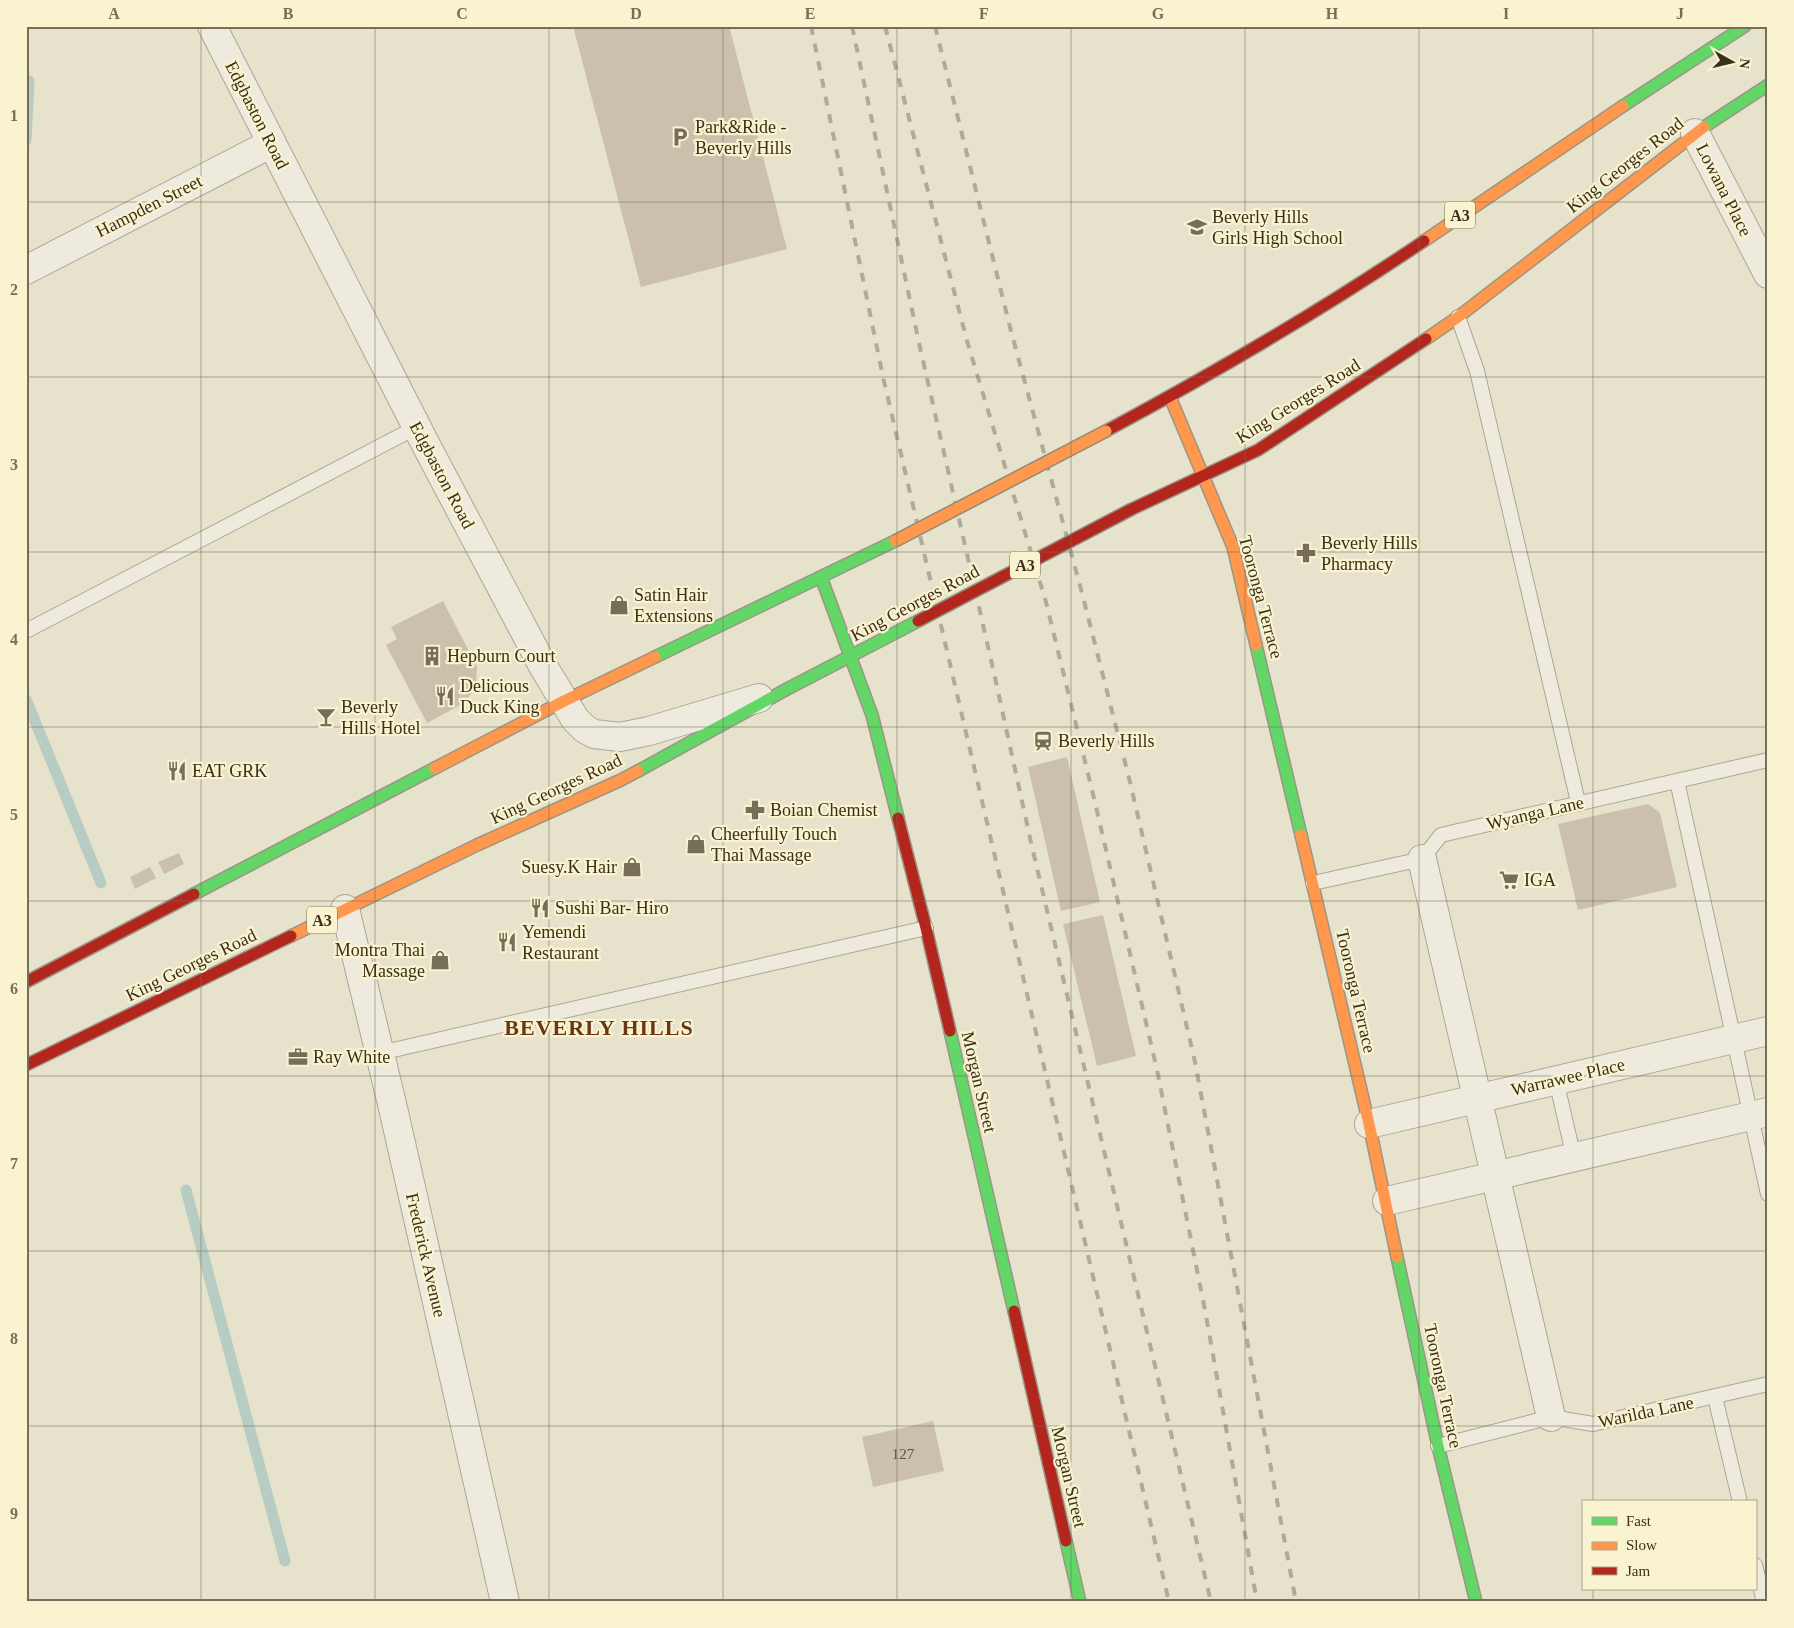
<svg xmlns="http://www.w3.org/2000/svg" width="1794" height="1628" viewBox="0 0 1794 1628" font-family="'Times New Roman',serif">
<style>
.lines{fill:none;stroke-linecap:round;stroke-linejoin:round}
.stream{stroke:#b7cdc3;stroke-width:11}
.building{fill:#cbc0ac}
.lane-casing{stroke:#aca695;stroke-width:16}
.street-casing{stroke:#aca695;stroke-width:30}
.fast-casing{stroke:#9b9685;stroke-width:14}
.slow-casing{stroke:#9b9685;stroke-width:14}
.jam-casing{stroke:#9b9685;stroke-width:14}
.lane{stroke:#eeebde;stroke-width:14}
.street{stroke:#eeebde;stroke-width:28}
.fast{stroke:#63d668;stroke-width:11}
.slow{stroke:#ff974d;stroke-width:11}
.jam{stroke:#b3261e;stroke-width:11}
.rail{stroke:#adaa9e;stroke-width:4;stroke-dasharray:9 9;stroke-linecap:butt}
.slow-bridge-casing{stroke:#918b7b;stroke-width:14;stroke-linecap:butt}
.jam-bridge-casing{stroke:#918b7b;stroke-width:14;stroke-linecap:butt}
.slow-bridge{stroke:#ff974d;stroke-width:11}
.jam-bridge{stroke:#b3261e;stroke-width:11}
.grid{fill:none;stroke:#776e59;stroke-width:1;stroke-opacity:0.55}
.labels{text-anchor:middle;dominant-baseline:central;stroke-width:4.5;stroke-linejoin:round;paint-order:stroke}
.number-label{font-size:15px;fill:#5f5340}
.shield{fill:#f9f3d0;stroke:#746a52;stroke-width:1}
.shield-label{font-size:16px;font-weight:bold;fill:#3b2f1c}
.street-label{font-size:18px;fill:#3b2f1c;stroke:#f9f3d0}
.poi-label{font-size:18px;fill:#3b2f1c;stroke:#f9f3d0;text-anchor:start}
.district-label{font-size:22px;font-weight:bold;letter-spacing:1px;fill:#6c3517;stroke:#f9f3d0}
.neatline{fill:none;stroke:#776e59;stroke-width:2}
.grid-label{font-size:16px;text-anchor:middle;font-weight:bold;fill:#776e59}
</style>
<rect width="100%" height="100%" fill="#e7e2cb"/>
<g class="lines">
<!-- stream -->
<path class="stream" d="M26,141L29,81
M26,699L101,883
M186,1190L285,1561"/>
</g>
<!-- building -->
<path class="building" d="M573,26H729L787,249L641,287Z
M443,601L477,667L476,687L464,703L427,723L386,645L397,639L391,627Z
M1067,757L1100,902L1061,911L1028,767Z
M1648,804L1660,813L1677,887L1578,910L1558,824Z
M179,853L184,864L164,874L158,862Z
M150,867L156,878L135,889L130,877Z
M1103,915L1136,1056L1097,1066L1063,924Z
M933,1421L944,1471L873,1487L862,1437Z"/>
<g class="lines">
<defs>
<path id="lane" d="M1458,317L1477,371L1578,802
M26,631L417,427
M1677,781L1768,1194
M1313,883L1422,859L1441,835L1768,760
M380,1053L926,928
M1556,1080L1574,1158
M1715,1397L1740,1502
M1438,1446L1551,1417L1593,1424L1768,1384
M1755,1565L1764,1602"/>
<path id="street" d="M212,26L427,447L543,666L575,719L585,729L594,734L620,737L649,731L759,698
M1695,133L1768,274
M26,270L272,143
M1422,859L1551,1417
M345,909L393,1108L505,1602
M1369,1124L1768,1031
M1387,1201L1768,1112"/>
<path id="fast" d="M1623,106L1745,26
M1704,127L1768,85
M821,577L872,715L898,818
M1256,645L1301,835
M655,657L895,541
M638,771L789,688L918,621
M194,894L435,768
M950,1031L1014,1311
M1397,1257L1438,1446L1476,1602
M1066,1541L1080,1602"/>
<path id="slow" d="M1424,241L1623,106
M1426,339L1458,317L1704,127
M1170,397L1233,547L1256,645
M435,768L564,701L655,657
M1301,835L1369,1124L1397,1257
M291,936L477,845L621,780L638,771"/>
<path id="jam" d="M1106,431C1214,373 1322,310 1424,241
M1132,509L1258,450L1426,339
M898,818L926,928L950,1031
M26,982L194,894
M26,1065L291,936
M1014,1311L1066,1541"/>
</defs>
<!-- lane casing -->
<use href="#lane" class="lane-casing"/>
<!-- street casing -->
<use href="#street" class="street-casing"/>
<!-- fast casing -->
<use href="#fast" class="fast-casing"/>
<!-- slow casing -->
<use href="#slow" class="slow-casing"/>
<!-- jam casing -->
<use href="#jam" class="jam-casing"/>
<!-- lane -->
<use href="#lane" class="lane"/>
<!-- street -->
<use href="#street" class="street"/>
<!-- fast -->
<use href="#fast" class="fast"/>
<!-- slow -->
<use href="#slow" class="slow"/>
<!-- jam -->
<use href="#jam" class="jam"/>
<!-- rail -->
<path class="rail" d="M811,26L883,377L1169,1602
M852,26L919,343L994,673L1032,847L1211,1602
M885,26L967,341L1046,602L1093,794L1157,1070L1205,1310L1257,1602
M935,26L1011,331L1082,593L1130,782L1195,1062L1296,1602"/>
<defs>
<path id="slow-bridge" d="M895,541L1106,431"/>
<path id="jam-bridge" d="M918,621L1132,509"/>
</defs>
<!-- slow-bridge casing -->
<use href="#slow-bridge" class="slow-bridge-casing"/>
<!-- jam-bridge casing -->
<use href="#jam-bridge" class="jam-bridge-casing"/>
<!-- slow-bridge -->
<use href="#slow-bridge" class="slow-bridge"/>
<!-- jam-bridge -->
<use href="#jam-bridge" class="jam-bridge"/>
</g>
<!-- grid -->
<path class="grid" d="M201,26V1602M375,26V1602M549,26V1602M723,26V1602M897,26V1602M1071,26V1602M1245,26V1602M1419,26V1602M1593,26V1502M26,202H1768M26,377H1768M26,552H1768M26,727H1768M26,901H1768M26,1076H1768M26,1251H1768M26,1426H1768M1593,1589V1602"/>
<!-- icons -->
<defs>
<symbol id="parking-bare" viewBox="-9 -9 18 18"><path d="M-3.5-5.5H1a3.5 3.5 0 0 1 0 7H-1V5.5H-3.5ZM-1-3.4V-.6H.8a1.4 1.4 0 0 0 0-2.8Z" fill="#776e59" stroke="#f9f3d0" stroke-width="2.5" paint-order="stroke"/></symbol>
<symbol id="school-bare" viewBox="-9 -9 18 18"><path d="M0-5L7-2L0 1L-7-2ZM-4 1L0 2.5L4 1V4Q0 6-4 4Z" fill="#776e59" stroke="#f9f3d0" stroke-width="2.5" paint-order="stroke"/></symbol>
<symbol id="pharmacy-bare" viewBox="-9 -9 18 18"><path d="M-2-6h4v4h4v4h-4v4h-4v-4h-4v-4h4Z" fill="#776e59" stroke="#f9f3d0" stroke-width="2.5" paint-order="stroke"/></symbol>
<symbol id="shop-bare" viewBox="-9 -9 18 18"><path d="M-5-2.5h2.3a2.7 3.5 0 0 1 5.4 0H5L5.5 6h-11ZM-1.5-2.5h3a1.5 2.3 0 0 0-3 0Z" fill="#776e59" stroke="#f9f3d0" stroke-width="2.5" paint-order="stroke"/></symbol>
<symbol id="building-bare" viewBox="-9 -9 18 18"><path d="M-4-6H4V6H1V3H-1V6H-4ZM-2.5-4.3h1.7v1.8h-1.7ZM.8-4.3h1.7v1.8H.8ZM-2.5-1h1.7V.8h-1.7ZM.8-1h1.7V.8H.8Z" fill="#776e59" stroke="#f9f3d0" stroke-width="2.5" paint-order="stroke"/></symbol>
<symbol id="restaurant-bare" viewBox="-9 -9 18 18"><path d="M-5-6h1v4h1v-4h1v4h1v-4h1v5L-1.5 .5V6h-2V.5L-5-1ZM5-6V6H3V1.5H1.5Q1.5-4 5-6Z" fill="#776e59" stroke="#f9f3d0" stroke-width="2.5" paint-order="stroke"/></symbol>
<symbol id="bar-bare" viewBox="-9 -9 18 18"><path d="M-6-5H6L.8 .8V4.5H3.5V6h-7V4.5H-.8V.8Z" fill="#776e59" stroke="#f9f3d0" stroke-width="2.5" paint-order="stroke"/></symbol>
<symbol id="station-bare" viewBox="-9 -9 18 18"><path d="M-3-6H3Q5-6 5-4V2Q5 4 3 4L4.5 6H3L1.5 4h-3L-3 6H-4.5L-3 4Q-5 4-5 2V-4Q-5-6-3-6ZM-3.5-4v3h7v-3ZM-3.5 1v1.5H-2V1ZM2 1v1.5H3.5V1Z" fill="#776e59" stroke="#f9f3d0" stroke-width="2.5" paint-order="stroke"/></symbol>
<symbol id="supermarket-bare" viewBox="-9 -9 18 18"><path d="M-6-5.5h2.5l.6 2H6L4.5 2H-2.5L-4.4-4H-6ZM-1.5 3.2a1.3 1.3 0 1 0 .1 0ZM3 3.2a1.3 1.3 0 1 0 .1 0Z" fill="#776e59" stroke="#f9f3d0" stroke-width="2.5" paint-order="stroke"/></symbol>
<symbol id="office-bare" viewBox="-9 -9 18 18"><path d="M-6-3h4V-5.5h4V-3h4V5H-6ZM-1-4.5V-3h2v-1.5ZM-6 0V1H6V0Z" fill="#776e59" stroke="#f9f3d0" stroke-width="2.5" paint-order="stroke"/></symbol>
</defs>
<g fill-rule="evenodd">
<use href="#parking-bare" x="666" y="123" width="28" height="28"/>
<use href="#school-bare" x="1183" y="213" width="28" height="28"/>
<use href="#pharmacy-bare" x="1292" y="539" width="28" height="28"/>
<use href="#shop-bare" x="605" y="591" width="28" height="28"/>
<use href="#building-bare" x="418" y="642" width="28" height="28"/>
<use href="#restaurant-bare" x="431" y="682" width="28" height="28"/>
<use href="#bar-bare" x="312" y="703" width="28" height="28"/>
<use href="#station-bare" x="1029" y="727" width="28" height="28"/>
<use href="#restaurant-bare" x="163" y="757" width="28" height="28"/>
<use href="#pharmacy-bare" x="741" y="796" width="28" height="28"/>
<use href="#shop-bare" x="682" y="830" width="28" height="28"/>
<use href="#shop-bare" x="618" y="853" width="28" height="28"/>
<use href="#supermarket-bare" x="1495" y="866" width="28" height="28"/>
<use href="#restaurant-bare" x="526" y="894" width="28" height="28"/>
<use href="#restaurant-bare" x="493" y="928" width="28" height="28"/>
<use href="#shop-bare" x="426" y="946" width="28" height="28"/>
<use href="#office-bare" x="284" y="1043" width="28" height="28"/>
</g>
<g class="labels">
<!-- number labels -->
<g class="number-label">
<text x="903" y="1454">127</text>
</g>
<!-- shield labels -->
<g class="shield">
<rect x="1445" y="201.5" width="30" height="27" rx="4"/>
<rect x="1010" y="551.5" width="30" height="27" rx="4"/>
<rect x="307" y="906.5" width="30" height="27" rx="4"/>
</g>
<g class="shield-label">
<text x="1460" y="215">A3</text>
<text x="1025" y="565">A3</text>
<text x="322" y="920">A3</text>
</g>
<!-- street labels -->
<g class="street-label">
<text transform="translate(257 115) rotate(63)">Edgbaston Road</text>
<text transform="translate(1625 165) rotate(-38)">King Georges Road</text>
<text transform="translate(1724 190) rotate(63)">Lowana Place</text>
<text transform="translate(149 206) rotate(-27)">Hampden Street</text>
<text transform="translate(1298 401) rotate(-32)">King Georges Road</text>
<text transform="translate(442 475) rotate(62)">Edgbaston Road</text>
<text transform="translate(1261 597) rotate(75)">Tooronga Terrace</text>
<text transform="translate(915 603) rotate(-28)">King Georges Road</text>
<text transform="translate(556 789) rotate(-25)">King Georges Road</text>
<text transform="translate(1535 813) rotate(-13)">Wyanga Lane</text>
<text transform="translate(191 965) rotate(-26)">King Georges Road</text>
<text transform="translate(1356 991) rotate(77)">Tooronga Terrace</text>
<text transform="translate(1568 1077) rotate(-13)">Warrawee Place</text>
<text transform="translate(979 1082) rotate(77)">Morgan Street</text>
<text transform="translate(426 1255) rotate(77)">Frederick Avenue</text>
<text transform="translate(1443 1386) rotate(78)">Tooronga Terrace</text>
<text transform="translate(1646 1412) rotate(-12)">Warilda Lane</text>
<text transform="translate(1069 1477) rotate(77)">Morgan Street</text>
</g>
<!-- poi labels -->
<g class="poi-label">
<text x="695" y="127">Park&amp;Ride -<tspan x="695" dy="21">Beverly Hills</tspan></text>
<text x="1212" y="217">Beverly Hills<tspan x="1212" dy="21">Girls High School</tspan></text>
<text x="1321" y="543">Beverly Hills<tspan x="1321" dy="21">Pharmacy</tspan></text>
<text x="634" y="595">Satin Hair<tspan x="634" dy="21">Extensions</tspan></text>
<text x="447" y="656">Hepburn Court</text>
<text x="460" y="686">Delicious<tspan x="460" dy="21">Duck King</tspan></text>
<text x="341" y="707">Beverly<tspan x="341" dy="21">Hills Hotel</tspan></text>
<text x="1058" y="741">Beverly Hills</text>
<text x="192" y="771">EAT GRK</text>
<text x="770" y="810">Boian Chemist</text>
<text x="711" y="834">Cheerfully Touch<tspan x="711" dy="21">Thai Massage</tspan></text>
<text x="617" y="867" text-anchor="end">Suesy.K Hair</text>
<text x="1524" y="880">IGA</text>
<text x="555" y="908">Sushi Bar- Hiro</text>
<text x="522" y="932">Yemendi<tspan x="522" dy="21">Restaurant</tspan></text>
<text x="425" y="950" text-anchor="end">Montra Thai<tspan x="425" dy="21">Massage</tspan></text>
<text x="313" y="1057">Ray White</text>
</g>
<!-- district labels -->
<g class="district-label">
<text x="599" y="1027">BEVERLY HILLS</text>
</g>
</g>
<!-- border -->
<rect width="1794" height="1628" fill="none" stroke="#f9f3d0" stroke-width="55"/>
<!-- legend -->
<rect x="1582" y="1500" width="175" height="90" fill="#f9f3d0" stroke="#ada588"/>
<rect x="1592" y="1517" width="25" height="8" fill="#63d668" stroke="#ada588"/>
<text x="1626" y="1526" font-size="15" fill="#3b2f1c">Fast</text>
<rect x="1592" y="1542" width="25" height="8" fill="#ff974d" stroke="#ada588"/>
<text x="1626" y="1550" font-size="15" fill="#3b2f1c">Slow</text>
<rect x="1592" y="1567" width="25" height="8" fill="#b3261e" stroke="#ada588"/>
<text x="1626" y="1576" font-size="15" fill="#3b2f1c">Jam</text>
<!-- north arrow -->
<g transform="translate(1732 62) rotate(98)" stroke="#f9f3d0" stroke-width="4" paint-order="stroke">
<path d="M0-4L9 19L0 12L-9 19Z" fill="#3b2f1c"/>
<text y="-8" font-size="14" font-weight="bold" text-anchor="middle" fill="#3b2f1c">N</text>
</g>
<rect x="28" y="28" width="1738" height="1572" class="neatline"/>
<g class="grid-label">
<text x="114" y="19">A</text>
<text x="288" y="19">B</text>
<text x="462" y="19">C</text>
<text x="636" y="19">D</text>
<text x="810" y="19">E</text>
<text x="984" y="19">F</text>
<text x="1158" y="19">G</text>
<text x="1332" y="19">H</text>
<text x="1506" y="19">I</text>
<text x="1680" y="19">J</text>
<text x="14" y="121">1</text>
<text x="14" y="295">2</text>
<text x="14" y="470">3</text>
<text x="14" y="645">4</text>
<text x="14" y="820">5</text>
<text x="14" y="994">6</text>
<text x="14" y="1169">7</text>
<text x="14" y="1344">8</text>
<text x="14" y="1519">9</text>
</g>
</svg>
